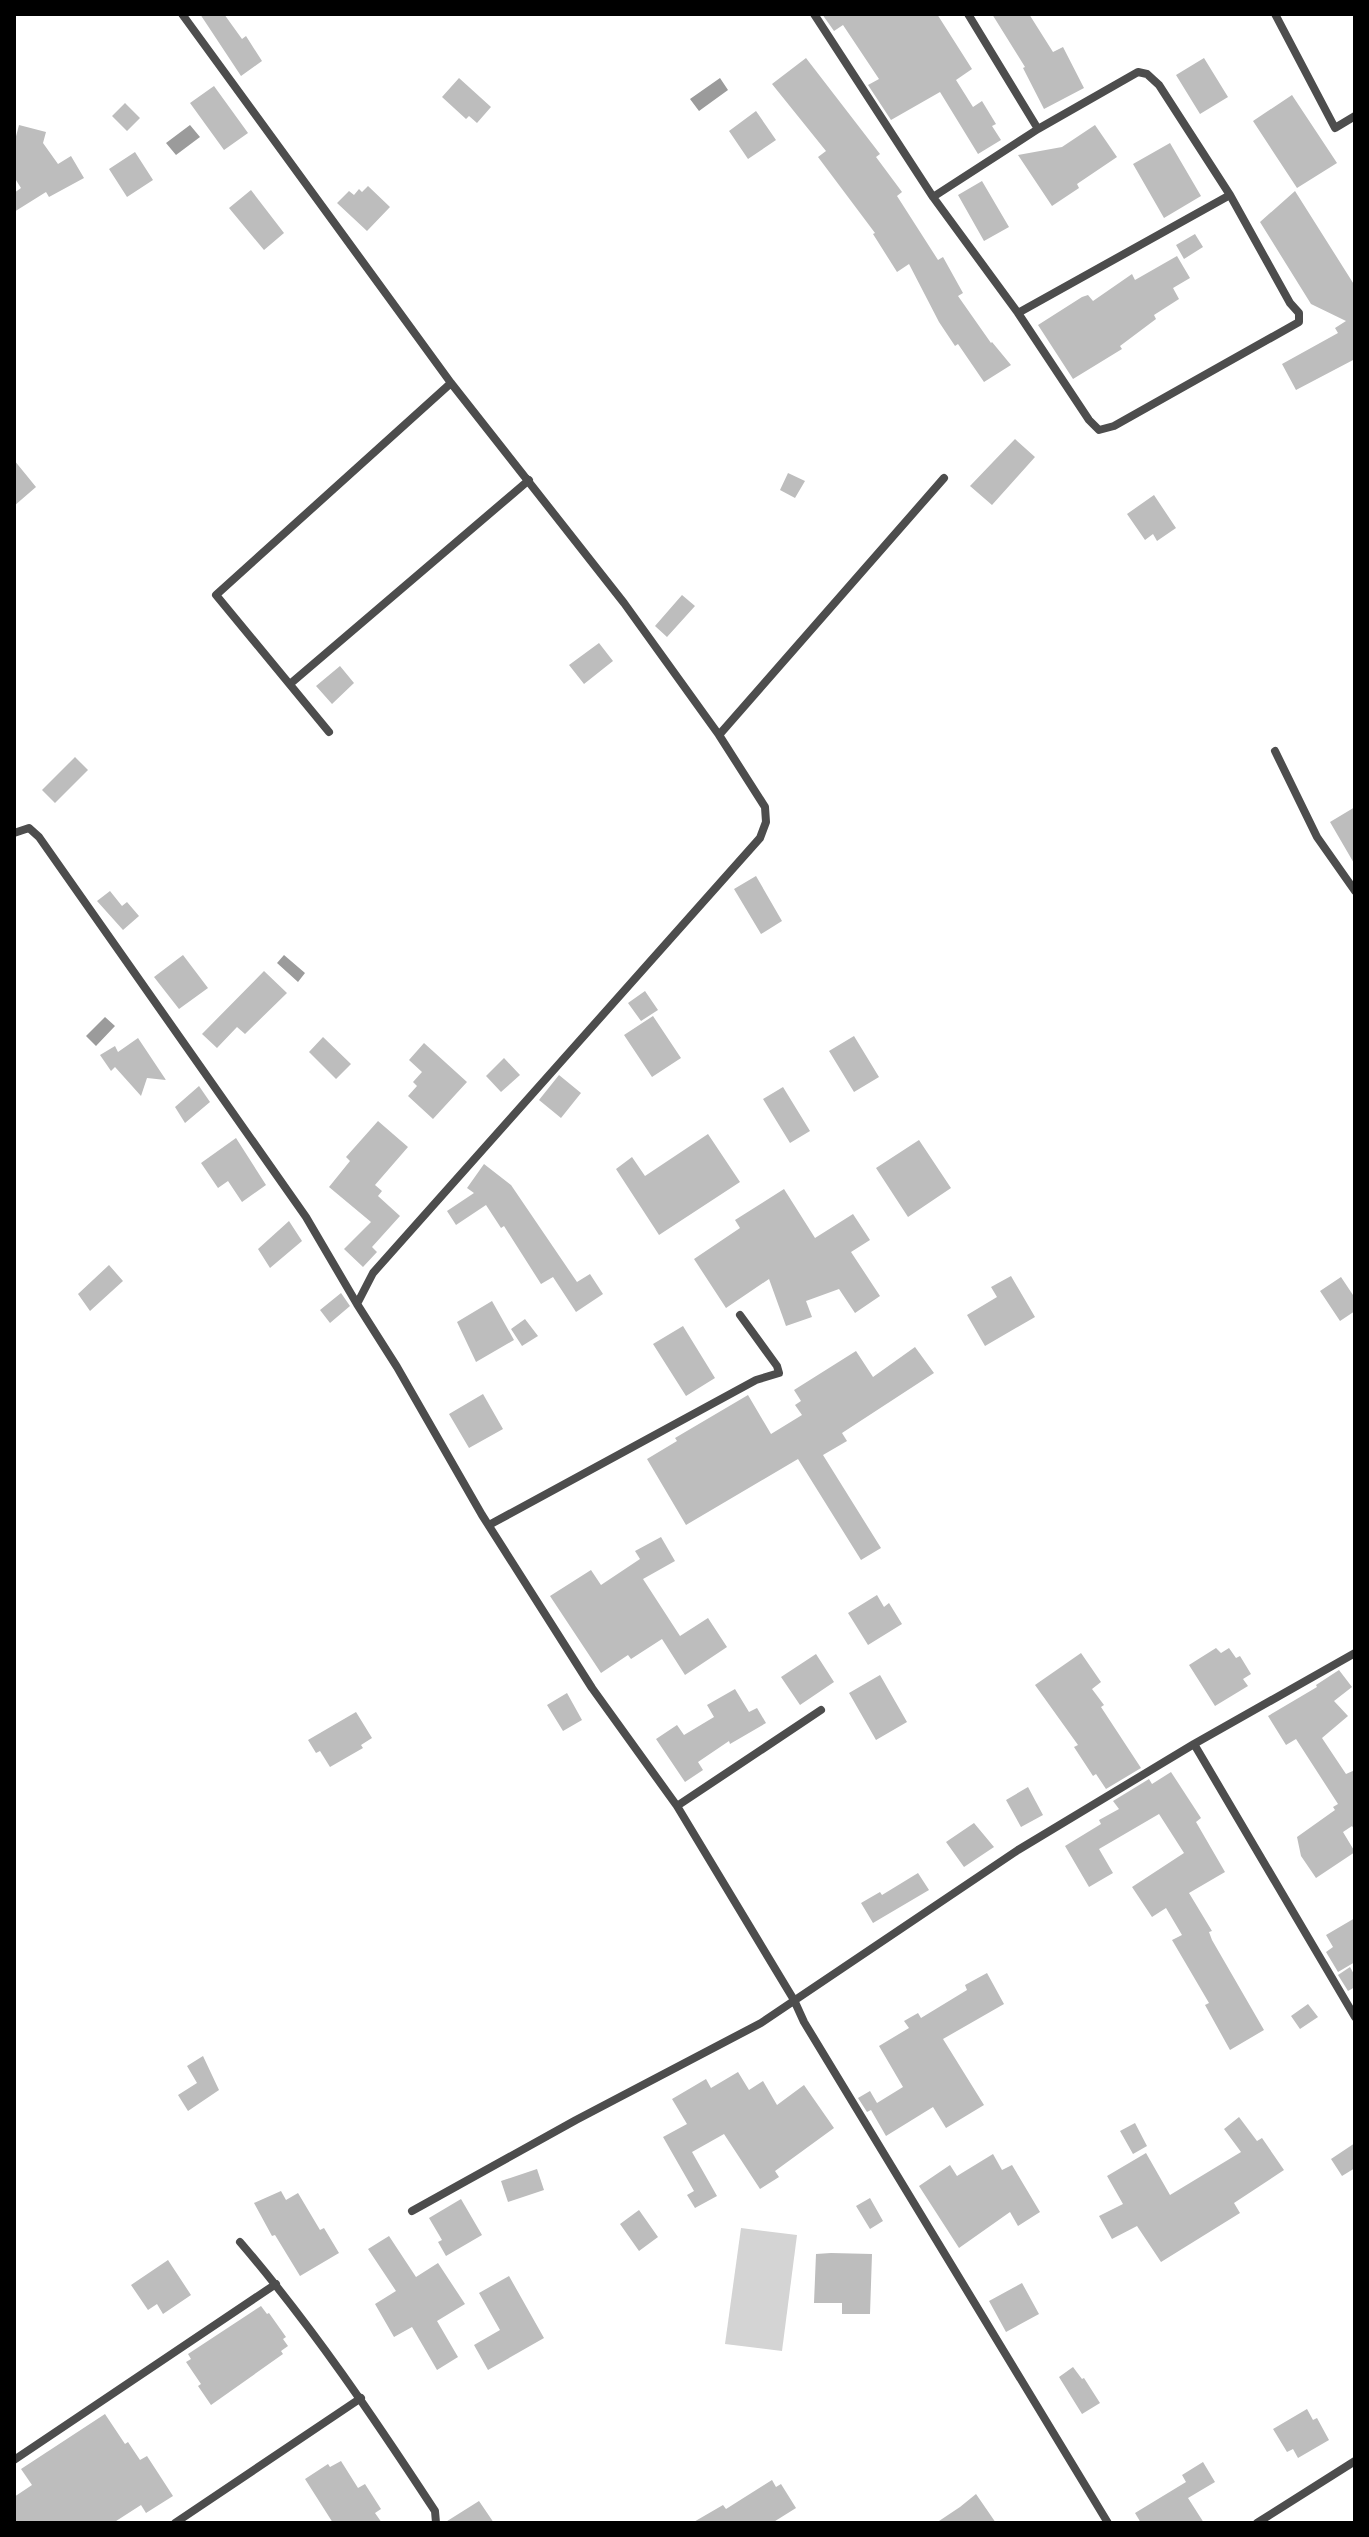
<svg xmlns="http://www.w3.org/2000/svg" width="1369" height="2537" viewBox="0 0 1369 2537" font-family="Figtree,sans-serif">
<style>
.green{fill:#d4d4d4}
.water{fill:#9b9b9b}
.building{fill:#bdbdbd}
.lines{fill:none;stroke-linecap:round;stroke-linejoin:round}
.minor{stroke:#4d4d4d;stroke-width:8}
</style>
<rect width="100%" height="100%" fill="#fff"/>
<!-- green -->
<path class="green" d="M741,2228L797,2235L782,2351L725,2344Z"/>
<!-- water -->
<path class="water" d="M720,78L728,90L699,111L690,99Z
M190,125L200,137L176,155L166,143Z
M284,955L305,973L298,982L277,963Z
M105,1017L115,1026L96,1046L86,1036Z"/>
<!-- building -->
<path class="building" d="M200,14H224L242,39L246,36L262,61L241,76Z
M822,14H937L972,69L956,80L973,107L982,101L996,124L992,126L1001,140L978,154L940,92L891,120L868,85L879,79L843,25L834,31Z
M992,14H1029L1053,52L1063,47L1084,88L1044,109L1023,68L1025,67Z
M806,58L880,154L876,157L902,192L897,196L938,260L943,257L963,293L958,296L991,343L992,342L1011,365L984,382L958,344L955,346L939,322L909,264L897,272L873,234L875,233L818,157L826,151L772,84Z
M1204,58L1228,97L1200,114L1176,75Z
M459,78L491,107L477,123L469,116L466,119L442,97Z
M214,86L248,133L224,150L190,103Z
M1292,95L1337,163L1297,188L1253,121Z
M125,103L140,118L127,131L112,116Z
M756,111L776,140L748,159L729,131Z
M19,125L46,132L43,143L58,164L71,156L84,178L49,197L46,192L14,212V193L21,188L14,177V144Z
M1095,125L1117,157L1077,184L1079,188L1052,206L1018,155L1062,147Z
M1170,143L1201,196L1164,218L1133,164Z
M135,152L153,180L127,197L109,169Z
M982,181L1009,227L984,241L958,195Z
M368,186L390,207L367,231L337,203L349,191L354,195L359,189L362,192Z
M251,190L284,233L264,250L229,208Z
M1295,191L1355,286V359L1296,390L1282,364L1338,333L1335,328L1346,321L1311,304L1260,222Z
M1195,234L1203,247L1184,259L1176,245Z
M1177,256L1190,278L1173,288L1179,299L1154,315L1156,319L1120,346L1122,349L1073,379L1038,325L1082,297L1088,295L1093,301L1132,274L1135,280Z
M1015,439L1035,457L992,505L970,486Z
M14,460L36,487L14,506Z
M788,473L805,481L795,498L780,490Z
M1154,495L1176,528L1157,541L1153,534L1145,540L1127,514Z
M682,595L695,606L667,637L655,626Z
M599,643L613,661L584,684L569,665Z
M340,666L354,683L332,704L316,686Z
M75,757L88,770L55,803L42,790Z
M1355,807V865L1330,822Z
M756,876L782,921L761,934L734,889Z
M110,891L122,906L127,902L139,916L123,930L97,901Z
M183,955L208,988L179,1009L154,977Z
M264,971L287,993L245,1034L237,1027L217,1048L202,1034Z
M645,991L658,1010L641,1021L628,1003Z
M653,1016L681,1058L652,1077L624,1035Z
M854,1036L879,1077L854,1092L829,1051Z
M323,1037L351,1064L336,1079L309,1052Z
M138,1038L166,1080L147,1078L141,1096L115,1067L111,1071L100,1055L115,1046L118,1052Z
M424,1043L467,1082L433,1119L408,1096L417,1086L413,1082L422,1072L409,1060Z
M504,1058L520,1075L501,1092L486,1076Z
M559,1075L581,1093L561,1118L539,1100Z
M199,1086L210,1102L185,1123L175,1107Z
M783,1087L810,1131L790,1143L763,1099Z
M378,1121L408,1147L375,1185L382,1191L378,1196L400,1216L372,1247L377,1252L363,1267L344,1249L371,1222L329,1187L350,1161L346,1157Z
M708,1134L740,1182L659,1235L616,1169L632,1157L645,1176Z
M236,1138L266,1185L242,1202L228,1181L218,1188L201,1163Z
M919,1140L951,1188L908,1217L876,1168Z
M484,1164L511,1185L577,1282L590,1274L603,1294L576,1312L553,1277L541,1284L504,1226L501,1228L486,1205L456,1225L447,1211L474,1193L467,1188Z
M784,1189L815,1238L853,1214L870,1240L851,1252L880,1296L855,1313L839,1289L806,1301L812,1317L786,1326L769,1279L726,1308L694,1259L740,1228L735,1220Z
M289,1221L302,1241L270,1268L258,1249Z
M109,1265L123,1281L90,1311L78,1294Z
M1011,1276L1035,1317L985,1346L967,1315L997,1297L991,1287Z
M1341,1277L1355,1298V1311L1340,1321L1320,1291Z
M341,1293L350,1306L330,1323L320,1310Z
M492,1301L514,1340L476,1362L457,1322Z
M525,1319L538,1336L522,1346L511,1329Z
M683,1326L715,1378L686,1396L653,1344Z
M915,1347L934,1373L842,1433L847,1441L823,1455L881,1548L861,1560L798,1459L686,1525L647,1459L677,1441L675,1438L748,1395L771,1434L802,1415L795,1405L801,1401L794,1390L856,1351L873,1377Z
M483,1394L503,1429L469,1448L449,1414Z
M661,1537L675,1561L643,1579L680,1636L708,1618L727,1647L685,1675L662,1639L631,1659L628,1655L601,1673L550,1596L591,1570L601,1585L640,1559L635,1551Z
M877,1595L884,1607L889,1603L902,1624L868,1645L848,1613Z
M1216,1648L1221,1653L1229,1648L1236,1658L1240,1656L1251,1674L1243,1679L1248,1686L1215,1706L1189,1665Z
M1081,1653L1101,1682L1092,1689L1104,1705L1101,1707L1141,1768L1106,1789L1096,1774L1093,1776L1074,1747L1078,1745L1035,1685Z
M816,1654L834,1682L800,1705L781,1677Z
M1339,1670L1352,1687L1334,1701L1348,1716L1322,1738L1346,1774L1355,1770V1831L1352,1826L1343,1832L1355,1852L1316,1878L1301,1856L1297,1837L1335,1810L1333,1807L1338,1804L1296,1739L1286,1745L1268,1716L1317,1687L1316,1685Z
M880,1675L907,1722L876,1740L849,1693Z
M735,1689L749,1712L757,1708L766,1723L730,1744L729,1741L698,1762L703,1770L685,1782L656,1739L677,1725L684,1735L714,1717L707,1705Z
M567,1693L582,1720L563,1731L547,1705Z
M356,1712L372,1738L361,1745L363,1748L330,1767L320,1751L316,1753L308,1740Z
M1171,1772L1201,1818L1196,1822L1225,1872L1189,1893L1212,1931L1209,1932L1212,1940L1264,2030L1230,2050L1205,2005L1209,2003L1172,1940L1182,1935L1166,1908L1152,1917L1132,1887L1184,1853L1159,1814L1099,1849L1113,1873L1089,1887L1065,1846L1101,1824L1099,1820L1119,1809L1113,1801L1149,1779L1152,1784Z
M1028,1787L1043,1815L1021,1827L1006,1800Z
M974,1823L994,1847L964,1867L946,1842Z
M918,1873L929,1890L873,1923L861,1903L880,1892L882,1895Z
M1355,1918V1962L1338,1972L1326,1952L1333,1947L1326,1935Z
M1350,1967L1355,1976V1987L1348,1991L1338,1975Z
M987,1973L1004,2004L943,2039L984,2105L946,2128L933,2107L886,2136L871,2110L867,2112L858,2098L870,2091L877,2103L903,2087L879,2046L909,2028L904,2021L918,2013L921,2018L967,1990L965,1985Z
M1308,2004L1318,2017L1300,2029L1291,2016Z
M203,2056L219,2090L188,2111L178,2095L197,2083L187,2066Z
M738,2072L749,2090L763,2081L777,2105L804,2085L834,2128L775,2171L779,2177L760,2189L724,2134L692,2152L717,2196L695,2208L687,2195L694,2191L663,2137L687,2124L672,2099L706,2079L711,2088Z
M1239,2117L1257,2141L1262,2138L1284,2170L1234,2203L1240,2213L1161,2262L1137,2226L1112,2239L1099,2216L1123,2204L1107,2176L1146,2153L1170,2195L1241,2152L1224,2129Z
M1135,2123L1147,2146L1133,2154L1120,2131Z
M1355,2143V2168L1342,2176L1331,2159Z
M993,2154L1002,2170L1012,2165L1040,2212L1018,2226L1010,2212L959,2248L919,2186L950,2165L957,2176Z
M537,2169L544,2190L508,2202L501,2181Z
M281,2191L286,2200L298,2193L320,2230L324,2228L339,2253L300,2276L275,2235L272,2236L254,2203Z
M870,2198L883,2221L870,2229L856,2206Z
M461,2199L482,2235L446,2256L438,2242L442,2240L429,2218Z
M639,2210L658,2237L639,2251L620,2224Z
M389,2236L416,2277L438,2263L465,2304L437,2321L458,2357L437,2370L412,2327L394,2337L375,2304L396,2291L368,2249Z
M831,2253L872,2254L870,2314H842V2303H814L816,2254Z
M168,2260L191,2295L163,2314L157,2304L148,2310L131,2285Z
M509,2276L544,2338L488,2370L474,2345L500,2330L479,2293Z
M1022,2283L1039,2314L1006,2332L989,2301Z
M261,2306L267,2314L269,2313L286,2337L283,2339L288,2346L281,2351L283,2354L211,2405L198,2386L201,2384L186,2362L191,2359L188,2354Z
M1073,2367L1082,2379L1084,2378L1100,2403L1082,2414L1059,2377Z
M1307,2409L1313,2420L1317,2418L1329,2440L1298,2458L1293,2449L1287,2452L1273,2429Z
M105,2414L125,2444L128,2442L140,2460L147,2456L173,2496L146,2513L141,2505L113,2523H14V2497L32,2485L21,2469Z
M341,2461L358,2488L365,2484L381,2509L375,2513L382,2523H333L305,2479L328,2464L330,2467Z
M1203,2462L1215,2482L1188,2498L1204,2523H1141L1135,2513L1186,2482L1182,2475Z
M772,2480L776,2487L781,2484L796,2508L772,2523H692L723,2505L726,2509Z
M976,2494L996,2523H936L960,2507Z
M479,2501L494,2523H444Z"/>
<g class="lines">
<!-- minor -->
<path class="minor" d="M182,14L451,383L624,603L719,735L765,807L766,822L760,838L373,1273L357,1304L397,1367L482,1515L592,1688L677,1806L794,2000L804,2022L1108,2523
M814,14L933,197L1018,313L1089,420L1099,430L1114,426L1299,322V313L1290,303L1230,195L1159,85L1147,74L1138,72L1038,129L933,197
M968,14L1038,129
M1275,14L1335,128L1355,116
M1018,313L1230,195
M290,684L529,480
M329,732L216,595L451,383
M719,735L944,478
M1275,751L1317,837L1355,891
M14,833L29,828L39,837L306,1217L357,1304
M489,1525L756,1380L779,1373L777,1366L740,1315
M1194,1744L1355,2017
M677,1806L821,1710
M412,2211L576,2120L761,2023L1018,1850L1194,1744L1355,1653
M240,2242C312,2326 374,2418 435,2511L436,2523
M14,2460L276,2284
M175,2523L361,2398
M1257,2523L1355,2461"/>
</g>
<!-- border -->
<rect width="1369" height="2537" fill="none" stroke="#000000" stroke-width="32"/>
</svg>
